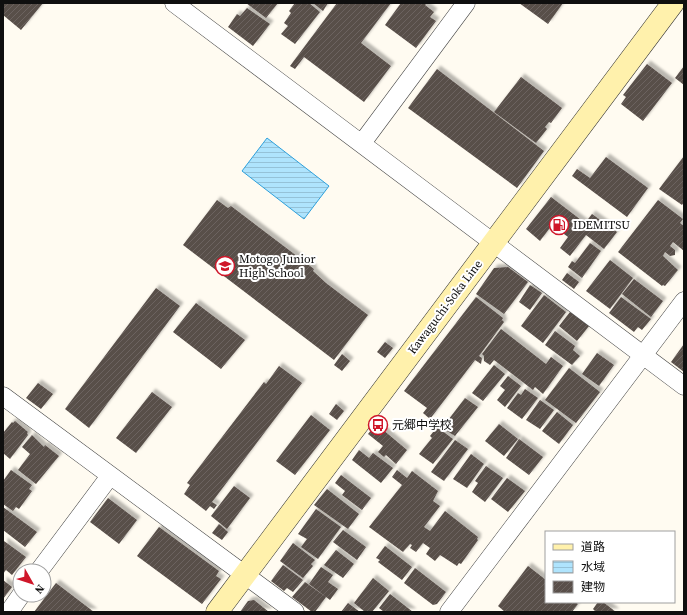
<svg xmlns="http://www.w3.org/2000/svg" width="687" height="615" viewBox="0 0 687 615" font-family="'Source Serif 4','Noto Sans JP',serif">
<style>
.water{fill:url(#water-rules);stroke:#2ea0db}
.building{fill:url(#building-hatch);filter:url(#shadow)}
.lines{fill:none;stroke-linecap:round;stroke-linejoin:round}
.minor-casing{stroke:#424242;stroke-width:19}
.secondary-casing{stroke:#313131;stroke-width:23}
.minor{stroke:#fff;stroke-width:18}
.secondary{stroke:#fff1ac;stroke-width:22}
.labels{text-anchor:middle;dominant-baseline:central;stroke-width:4;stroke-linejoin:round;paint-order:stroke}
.poi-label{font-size:12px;fill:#0f0f0f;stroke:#fff;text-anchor:start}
.street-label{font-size:12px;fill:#0f0f0f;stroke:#fff}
</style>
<defs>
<pattern id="water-rules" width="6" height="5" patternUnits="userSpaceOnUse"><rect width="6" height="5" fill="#afe4fd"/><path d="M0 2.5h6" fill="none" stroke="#95c2d8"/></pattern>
<pattern id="building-hatch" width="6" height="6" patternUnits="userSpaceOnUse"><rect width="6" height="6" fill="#594f4a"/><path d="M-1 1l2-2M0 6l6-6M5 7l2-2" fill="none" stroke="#6c6460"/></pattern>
<filter id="shadow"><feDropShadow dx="3.5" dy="-3.5" stdDeviation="1" flood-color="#0004"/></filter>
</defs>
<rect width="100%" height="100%" fill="#fffbf1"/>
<!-- water -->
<path class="water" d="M267,138L329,186L304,219L242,171Z"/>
<!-- building -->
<path class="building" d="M3,3H43L21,30L3,15Z
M246,3H278L266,18Z
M295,3H309L320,12L295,44L281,34L288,26L284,23L291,13L289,11Z
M313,3H328L323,11Z
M337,3H391L361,43L391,66L364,102L304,57L295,69L290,66Z
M401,3H427L425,5L434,12L430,17L436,21L416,48L385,25Z
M519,3H563L548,24Z
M247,8L270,24L253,46L228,27L237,14L240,16Z
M647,64L672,83L643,121L621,104L626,97L623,95Z
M684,66V85L675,78Z
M437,69L544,151L517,188L408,108Z
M521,77L562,108L551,123L549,122L545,127L547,129L536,143L494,112Z
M684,156V202L682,205L659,189Z
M606,157L648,188L627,217L572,176L577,169L590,178Z
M551,197L585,223L592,214L617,232L604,249L586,235L570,256L560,248L568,237L552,225L540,241L526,229Z
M217,200L228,208L231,206L314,269L313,271L326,283L368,315L334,360L183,245Z
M658,200L683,219L680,223L684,226V251L673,242L670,246L675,250V255L670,256L665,252L663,256L678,270L665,286L663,285L662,286L618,252Z
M590,243L601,251L582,278L568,267L572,261L575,263Z
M610,260L633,278L610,309L586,291Z
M508,267L528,282L504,314L476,294L494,268Z
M567,273L579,282L574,289L562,280Z
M634,279L663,301L651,317L622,294Z
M530,285L542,293L530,310L519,302Z
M156,288L180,306L89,428L65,409Z
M544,295L566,312L543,343L521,326Z
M476,297L503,318L502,320L504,322L479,356L482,358L481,364L475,360L430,419L423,413L427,408L404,391Z
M621,297L651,319L642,330L638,327L634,332L609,313Z
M196,303L245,340L221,369L173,332Z
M570,312L589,326L577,341L559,326Z
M501,329L546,364L551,357L563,366L543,394L535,387L533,390L494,360L490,365L484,361V356L482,354Z
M555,331L575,346L573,350L580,356L572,365L545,345Z
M385,342L393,348L385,358L377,352Z
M684,344V372L671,362Z
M597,353L614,365L599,386L582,374Z
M342,354L350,361L342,371L334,365Z
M494,365L505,374L483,401L472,393Z
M279,366L302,383L212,502L217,505L214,509L210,506L206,511L184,494L190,485L187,483L264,382L266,384Z
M569,368L600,392L576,423L545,400Z
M508,376L521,386L505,407L497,400L505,390L500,386Z
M38,383L53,394L41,409L26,398Z
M525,389L538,398L522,419L507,408L518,393L521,395Z
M152,392L172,407L136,453L116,438Z
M465,398L478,407L455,436L442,428Z
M540,400L554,410L540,429L526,420Z
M336,404L344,411L337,420L329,414Z
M557,412L573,425L559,444L542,431Z
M311,415L330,430L295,475L276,461Z
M15,421L28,432L27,433L28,435L10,459L3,453V433L12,422L13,423Z
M376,424L407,450L396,464L386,455L384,457L378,452L383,446L368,434Z
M499,424L518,439L504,456L485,441Z
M437,427L453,439L433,464L419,454L432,438L430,436Z
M32,435L44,447L45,445L59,456L36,484L18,470L30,454L22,447Z
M519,439L543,457L529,475L506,458Z
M455,440L468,449L444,481L431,472Z
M359,450L369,458L373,453L393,468L381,483L352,460Z
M471,454L484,464L467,488L453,479Z
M486,466L503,478L485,502L472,492L478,483L475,481Z
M11,470L32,485L29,489L32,491L19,509L16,507L13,511L3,504V481Z
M397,470L407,478L412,471L438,491L433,501L440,506L424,527L430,531L445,511L478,537L477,539L478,540L461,564L459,563L457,566L440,555L435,561L426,554L430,548L423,543L416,552L410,548L412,545L410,544L403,552L369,527L402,485L392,477Z
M341,475L371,498L362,510L342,495L345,491L335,483Z
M507,478L525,491L508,512L491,499Z
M234,486L250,498L227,529L211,516Z
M327,489L359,514L348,529L314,505Z
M108,498L137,520L119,544L90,522Z
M3,507L37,532L25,547L3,530Z
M316,509L341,527L318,559L301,547L307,539L298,534Z
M219,524L228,532L222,540L212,533Z
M159,527L219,571L216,576L221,579L202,604L137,556Z
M343,530L366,547L357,560L333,542Z
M4,541L26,557L12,575L6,570L3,574Z
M293,543L315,560L311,564L313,566L303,578L280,561Z
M385,546L412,567L402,580L378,562L380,560L376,558Z
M336,550L354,564L343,578L324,565Z
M283,565L303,580L293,592L287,588L284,591L271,581Z
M528,566L546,580V602H575L578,604L572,612H505L498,606Z
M321,567L333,575L328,582L338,589L330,600L309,584Z
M415,568L446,592L437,604L433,605L404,583Z
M373,578L389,591L372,612H365L354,603Z
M3,580L12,587L3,599Z
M305,582L326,597L315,612H312L292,597Z
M56,583L94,612H34Z
M390,594L413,612H384L379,608Z
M254,600L269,612H240L248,601Z
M598,602H603L616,612H596L593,609Z
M348,603L360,612H341Z"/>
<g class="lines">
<defs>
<path id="minor" d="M174,3L684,386
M362,143L466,3
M3,396L295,612
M39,571L110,476
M9,612L21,595
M449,612L684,301"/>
<path id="secondary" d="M217,612L673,3"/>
</defs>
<!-- minor casing -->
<use href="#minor" class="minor-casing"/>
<!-- secondary casing -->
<use href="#secondary" class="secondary-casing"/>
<!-- minor -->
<use href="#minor" class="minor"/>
<!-- secondary -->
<use href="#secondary" class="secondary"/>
</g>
<!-- icons -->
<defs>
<symbol id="fuel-ring" viewBox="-11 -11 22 22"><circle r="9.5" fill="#fff" stroke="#cf172a" stroke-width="1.5"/><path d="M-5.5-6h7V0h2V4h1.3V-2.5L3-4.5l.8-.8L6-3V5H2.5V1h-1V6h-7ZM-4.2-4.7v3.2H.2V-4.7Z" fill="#cf172a"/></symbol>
<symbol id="school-ring" viewBox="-11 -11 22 22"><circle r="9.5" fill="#fff" stroke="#cf172a" stroke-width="1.5"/><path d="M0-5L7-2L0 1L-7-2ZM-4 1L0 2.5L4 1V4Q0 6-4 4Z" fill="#cf172a"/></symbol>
<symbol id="bus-ring" viewBox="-11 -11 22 22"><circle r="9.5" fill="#fff" stroke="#cf172a" stroke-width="1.5"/><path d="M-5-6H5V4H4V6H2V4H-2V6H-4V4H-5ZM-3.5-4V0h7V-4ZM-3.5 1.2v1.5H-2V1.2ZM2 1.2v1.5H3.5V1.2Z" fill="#cf172a"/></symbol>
</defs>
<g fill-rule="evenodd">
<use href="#fuel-ring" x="548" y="214" width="22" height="22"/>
<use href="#school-ring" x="214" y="255" width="22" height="22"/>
<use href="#bus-ring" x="367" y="414" width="22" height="22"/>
</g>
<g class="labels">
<!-- poi labels -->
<g class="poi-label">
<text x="573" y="225">IDEMITSU</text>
<text x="239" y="259">Motogo Junior<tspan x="239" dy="14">High School</tspan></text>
<text x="392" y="425">元郷中学校</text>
</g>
<!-- street labels -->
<g class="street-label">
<text transform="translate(445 307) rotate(-53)">Kawaguchi-Soka Line</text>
</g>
</g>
<!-- border -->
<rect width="687" height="615" fill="none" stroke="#0f0f0f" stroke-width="8"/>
<!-- legend -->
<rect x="545" y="531" width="130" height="72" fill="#ffffff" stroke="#9f9f9f"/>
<rect x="553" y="544" width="20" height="6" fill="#fff1ac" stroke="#9f9f9f"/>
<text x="581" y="551" font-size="12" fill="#0f0f0f">道路</text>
<rect x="553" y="561" width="20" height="12" fill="url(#water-rules)" stroke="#9f9f9f"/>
<text x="581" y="571" font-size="12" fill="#0f0f0f">水域</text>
<rect x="553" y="581" width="20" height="12" fill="url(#building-hatch)" stroke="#9f9f9f"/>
<text x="581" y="591" font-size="12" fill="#0f0f0f">建物</text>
<!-- north arrow -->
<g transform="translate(32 583) rotate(129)"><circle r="19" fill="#ffffff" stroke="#9f9f9f"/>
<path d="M0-3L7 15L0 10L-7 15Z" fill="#cf172a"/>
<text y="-6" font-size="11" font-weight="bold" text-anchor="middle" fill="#0f0f0f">N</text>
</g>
</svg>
